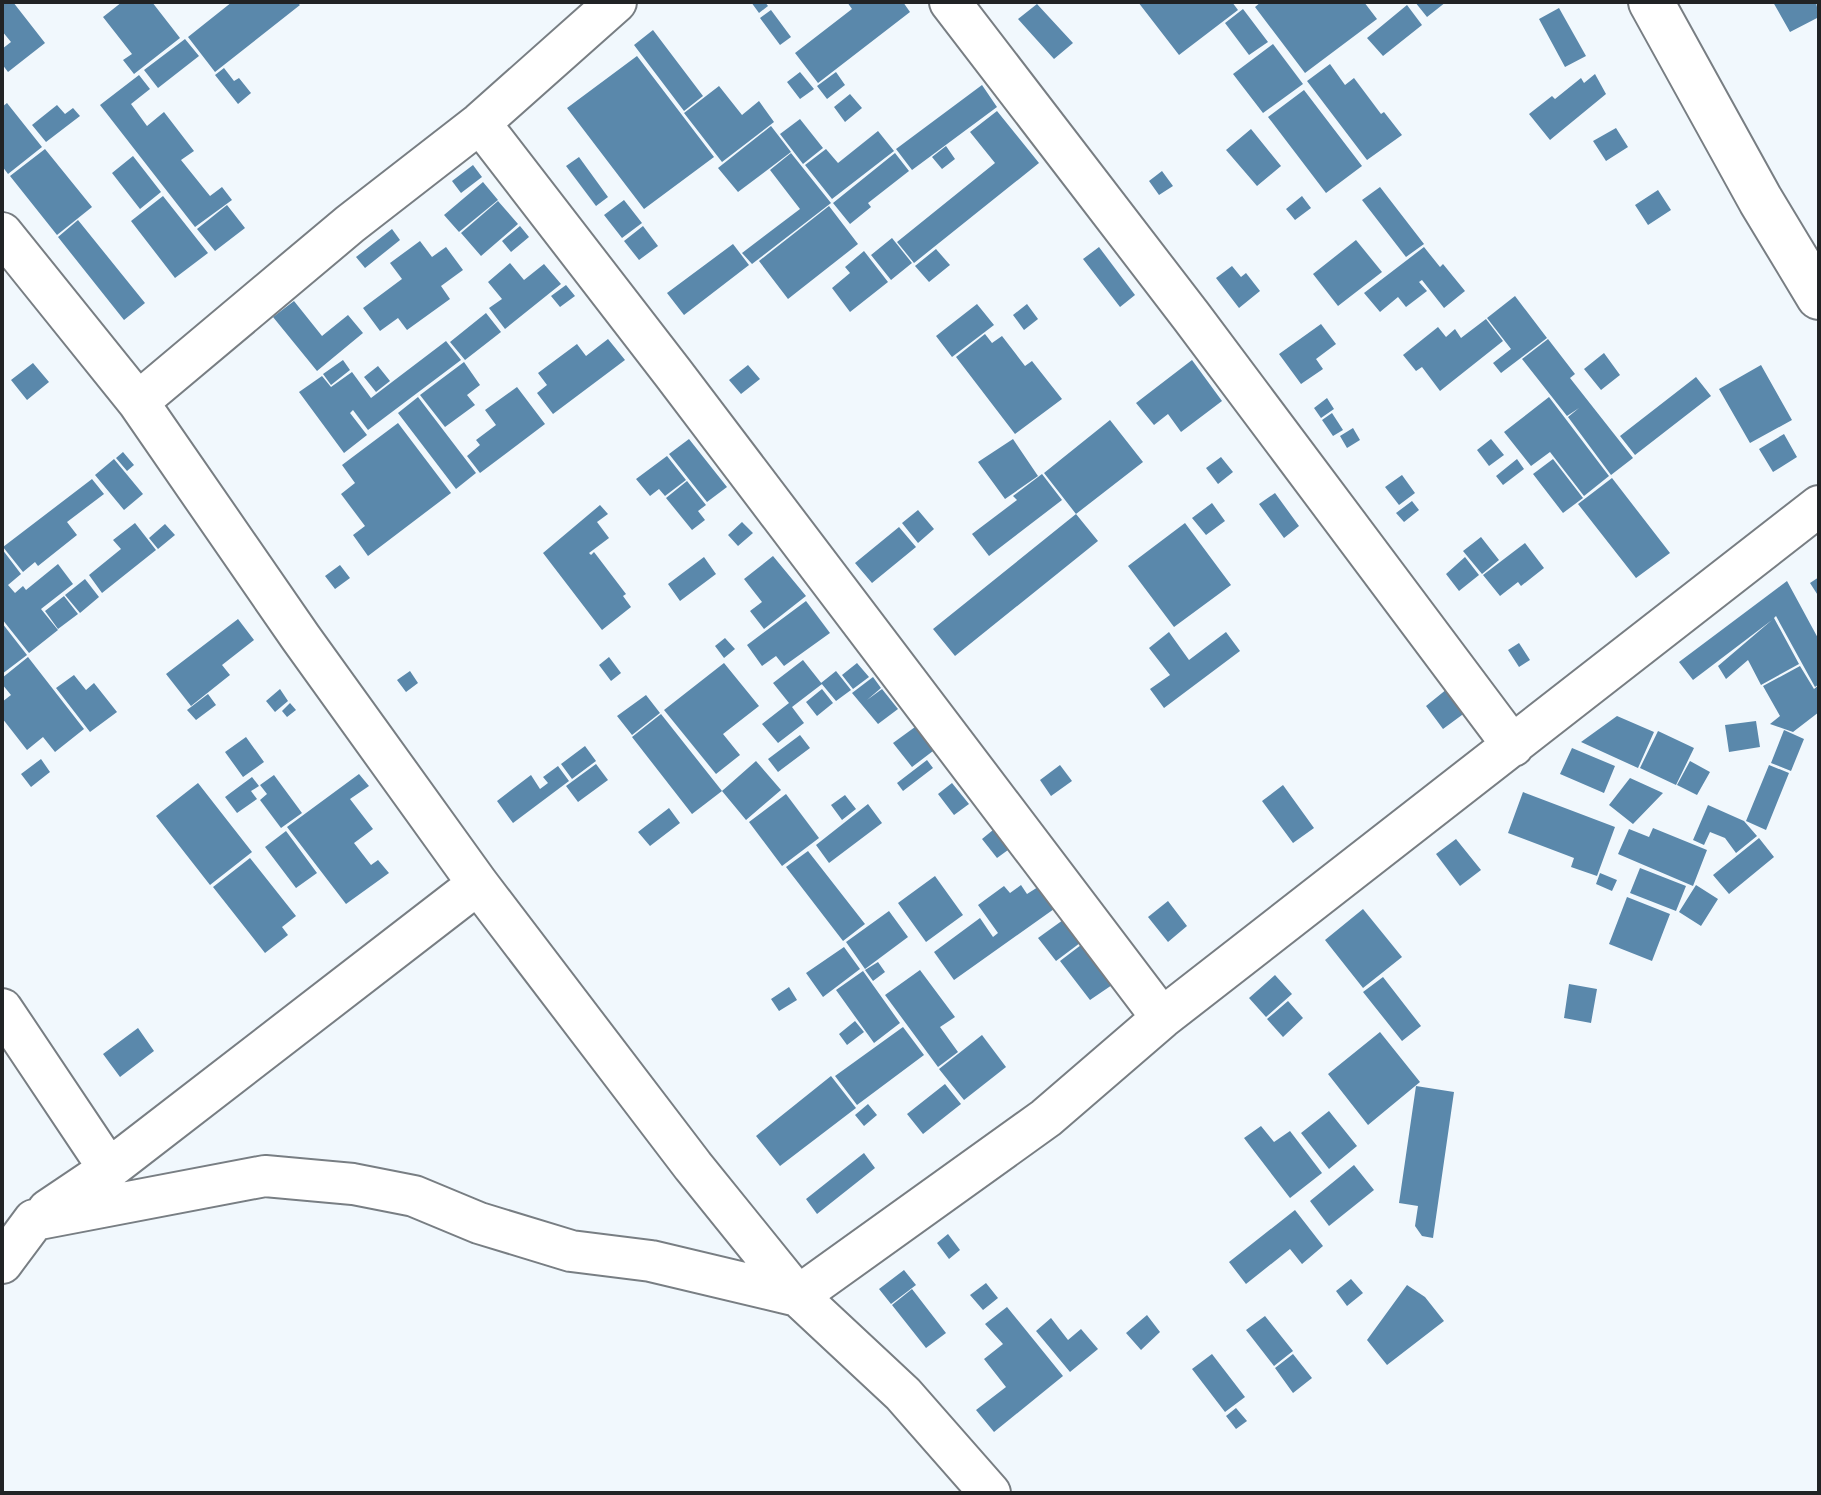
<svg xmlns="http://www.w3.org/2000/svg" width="1821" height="1495" viewBox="0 0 1821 1495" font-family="'Times New Roman',serif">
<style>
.building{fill:#5a88ab}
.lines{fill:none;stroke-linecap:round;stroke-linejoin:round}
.minor-casing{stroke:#787e83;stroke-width:44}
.tertiary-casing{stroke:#787e83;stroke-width:48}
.minor{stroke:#fff;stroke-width:40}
.tertiary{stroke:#fff;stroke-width:44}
</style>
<rect width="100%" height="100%" fill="#f1f8fd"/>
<!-- building -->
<path class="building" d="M2,2H13L45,43L8,72L2,64V49L11,42L2,31Z
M122,2H152L180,38L134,74L123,60L132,54L103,17Z
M232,2H297L300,5L215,72L188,37Z
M751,2H765L768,6L759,13Z
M847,2H903L910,12L818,83L795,53L852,9Z
M1138,2H1232L1238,10L1179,55Z
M1261,2H1364L1377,19L1305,73L1255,7Z
M1415,2H1446L1427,17Z
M1773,2H1816L1819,17L1790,32Z
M1037,4L1073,43L1054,59L1018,19Z
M1407,5L1422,25L1383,56L1367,38Z
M1559,8L1586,56L1565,67L1539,19Z
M1243,9L1268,42L1249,55L1225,23Z
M771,10L791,37L780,45L760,18Z
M653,30L703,96L684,111L634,45Z
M185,39L199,56L158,88L144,70Z
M1273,44L1303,84L1263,113L1233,74Z
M637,56L714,157L644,209L567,108Z
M1330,64L1345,85L1354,78L1381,114L1384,112L1402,135L1367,160L1307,81Z
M224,68L234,81L239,78L251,93L238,104L215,75Z
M800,72L814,89L800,99L787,82Z
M836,72L845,85L827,99L817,86Z
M1595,74L1606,94L1550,140L1529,114L1552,96L1555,99L1581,78L1584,83Z
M139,75L150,89L131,104L147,126L164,112L194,151L181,160L210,196L222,187L232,200L195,227L100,105Z
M982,85L997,107L912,170L896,149Z
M719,86L742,115L759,101L774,122L722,162L684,113Z
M1304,90L1362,166L1326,193L1268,117Z
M850,94L862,108L845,122L834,107Z
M7,103L42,147L8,174L2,166V107Z
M57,105L65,114L73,108L80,116L46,142L32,125Z
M997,111L1039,163L914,263L897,242L995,163L970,132Z
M800,119L823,148L803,164L780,134Z
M771,126L791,152L738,192L718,168Z
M1616,128L1628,147L1606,161L1593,141Z
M1251,129L1281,166L1257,186L1226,150Z
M878,131L894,151L832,199L805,165L826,149L838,163Z
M946,146L955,159L942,169L932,157Z
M45,149L92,207L57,235L10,176Z
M791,153L831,203L752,264L742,253L800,209L770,170Z
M895,153L909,171L868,203L871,207L850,224L833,203Z
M133,156L161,192L140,209L112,173Z
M579,157L608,197L596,206L566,166Z
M473,165L482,177L461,193L452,181Z
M1162,171L1173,186L1159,195L1149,181Z
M483,182L498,200L459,232L444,215Z
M1380,187L1424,244L1406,257L1362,200Z
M1658,190L1671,210L1648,225L1635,205Z
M163,196L208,253L175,278L131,221Z
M1302,196L1311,208L1295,220L1286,209Z
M624,200L642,223L622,238L604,215Z
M498,201L518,224L481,256L461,233Z
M227,205L245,228L215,251L197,229Z
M829,206L858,244L788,299L759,261Z
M78,220L145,303L124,320L58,237Z
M520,226L529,237L511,252L502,241Z
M643,226L658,246L639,260L624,241Z
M392,229L400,240L365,268L356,257Z
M892,238L912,263L891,280L871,255Z
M1356,240L1382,272L1338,306L1313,274Z
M420,241L432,257L446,247L463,270L441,286L450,299L407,330L398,318L380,331L363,308L402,279L390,263Z
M733,244L749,265L684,315L667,293Z
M1099,247L1135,295L1120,307L1083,259Z
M1424,247L1440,267L1443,264L1465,291L1444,308L1422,280L1419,282L1427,291L1406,307L1398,297L1380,312L1364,293Z
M936,249L950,265L929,282L915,266Z
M864,251L888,282L850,312L832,288L850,273L845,267Z
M510,263L524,280L544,264L561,284L505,329L489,308L502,299L488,282Z
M1232,266L1241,277L1246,273L1260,291L1239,308L1216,278Z
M566,285L575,296L560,307L551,296Z
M1515,296L1547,338L1501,373L1493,363L1511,349L1487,318Z
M294,301L322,336L348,315L363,333L317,371L273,317Z
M977,304L994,325L952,357L936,336Z
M1027,304L1038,319L1024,330L1013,315Z
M486,313L501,332L465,360L450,342Z
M1486,319L1503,341L1440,391L1422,367L1416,371L1403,355L1438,327L1446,337L1455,329L1461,338Z
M1321,324L1336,344L1316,359L1323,369L1301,384L1279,354Z
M985,334L992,343L1002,336L1025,366L1032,361L1062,399L1015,434L956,357Z
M608,339L625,360L553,414L537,393L547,385L538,373L577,344L586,356Z
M1548,339L1575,374L1570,378L1633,458L1611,475L1568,417L1579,408L1567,416L1522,359Z
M446,341L461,360L368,430L353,410L350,413L367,435L344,453L299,392L322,376L331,387L352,372L371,398Z
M1604,353L1620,375L1601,390L1584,369Z
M343,360L350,370L331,385L323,374Z
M1192,360L1222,401L1181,432L1168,414L1154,425L1136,403Z
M464,362L480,385L467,395L475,405L445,427L420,395Z
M33,363L49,382L27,400L11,380Z
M748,365L760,379L741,394L729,380Z
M1761,365L1792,420L1750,443L1719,389Z
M378,366L390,381L376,392L364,377Z
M1696,377L1711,396L1635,455L1620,436Z
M517,387L545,424L480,473L467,456L480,445L476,440L496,425L485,410Z
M418,397L476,473L456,489L398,413Z
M1549,397L1609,476L1584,496L1550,452L1531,466L1504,432Z
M1327,398L1334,409L1321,418L1314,408Z
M1332,413L1343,430L1333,436L1322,420Z
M1110,420L1143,462L1076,514L1044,473Z
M398,423L451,493L368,556L353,535L365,526L341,494L355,483L342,465Z
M1353,428L1360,440L1347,448L1340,436Z
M1784,434L1797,457L1773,472L1759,449Z
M689,439L727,487L707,502L669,454Z
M1013,439L1038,476L1005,499L978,462Z
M1491,439L1504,455L1489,466L1477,450Z
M123,452L134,465L127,471L116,458Z
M667,456L686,480L665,496L659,489L650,496L636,479Z
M1221,457L1233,472L1218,484L1206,468Z
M114,459L143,494L124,510L95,475Z
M1517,459L1524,469L1503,485L1496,476Z
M1553,459L1583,498L1563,513L1533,474Z
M1042,474L1062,500L989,556L972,534L1017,500L1013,496Z
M1402,475L1415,493L1399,505L1385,487Z
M1612,478L1670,553L1636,578L1578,504Z
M92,479L104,494L67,522L77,535L38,566L35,562L23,572L3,547Z
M687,481L706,505L698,511L705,520L692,530L666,498Z
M1275,493L1299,526L1284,538L1259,504Z
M1412,501L1419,510L1404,522L1396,513Z
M1212,503L1225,521L1206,535L1192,518Z
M600,505L608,514L597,522L609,538L589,553L591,555L594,552L626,594L623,596L631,607L602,630L543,553Z
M918,510L934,529L918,543L902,523Z
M1076,514L1098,541L955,656L933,629Z
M742,522L753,533L738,546L728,535Z
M135,523L156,550L102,593L89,575L121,549L113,540Z
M1185,523L1231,585L1174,627L1128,566Z
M165,524L175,535L158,549L149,538Z
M899,527L916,547L872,583L855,563Z
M1481,537L1499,560L1482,574L1463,551Z
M1525,543L1544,568L1521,586L1518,582L1500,596L1483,575Z
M2,549L21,574L8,585L15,593L23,586L26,590L58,564L73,584L41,609L58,630L29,653L2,619Z
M773,556L806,596L764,629L750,611L762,602L744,579Z
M704,557L716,574L680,601L668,584Z
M1465,557L1479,575L1459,591L1446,574Z
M340,565L350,578L335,589L325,576Z
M1819,577V597L1810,583Z
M85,579L99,597L80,613L65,595Z
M1787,581L1819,640V684L1815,687L1776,616L1774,618L1799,664L1761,685L1748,660L1726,679L1718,666L1772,620L1693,680L1679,662Z
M64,596L78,614L58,629L45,611Z
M806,601L830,633L784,666L776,656L762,666L747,645Z
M238,619L254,640L222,665L230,675L191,706L166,674Z
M2,623L27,655L2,674Z
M1169,632L1189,660L1226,632L1240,651L1164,708L1150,689L1170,675L1149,648Z
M725,638L735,649L724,658L715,646Z
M1519,643L1530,660L1519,667L1508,650Z
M28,657L84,729L55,752L43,737L27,750L2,718V702L11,695L2,684V678Z
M609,657L621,673L611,681L599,665Z
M803,660L822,684L792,707L804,723L778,743L762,724L789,703L773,683Z
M724,663L759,706L723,734L740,755L716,774L664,710Z
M857,663L869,677L853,689L842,675Z
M1800,666L1814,689L1819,685V712L1793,732L1770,724L1780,716L1763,686Z
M410,671L418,683L406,692L397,680Z
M836,671L851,690L836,701L821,683Z
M74,675L86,690L94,683L117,712L90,732L56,688Z
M873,677L881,688L867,700L882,689L898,709L878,724L852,693Z
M280,689L288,701L275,712L266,701Z
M822,689L833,703L817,716L806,702Z
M1447,689L1466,712L1443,729L1426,706Z
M208,694L216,705L196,720L187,710Z
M646,695L660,713L632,735L617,716Z
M290,703L296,710L287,717L282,711Z
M661,714L722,791L692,814L632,737Z
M1617,716L1654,732L1638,768L1581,742Z
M1756,721L1760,747L1729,752L1725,725Z
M915,727L933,751L912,767L893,743Z
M1784,730L1804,739L1791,771L1771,763Z
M1658,731L1694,748L1676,785L1640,768Z
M800,735L810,748L778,772L768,759Z
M246,737L264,762L243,777L225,752Z
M585,746L596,761L572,779L561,764Z
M1572,748L1615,766L1604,793L1560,774Z
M41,759L50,772L31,787L21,774Z
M927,760L933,768L903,791L897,783Z
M756,761L781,790L746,820L722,791Z
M1690,761L1710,772L1697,795L1677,785Z
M596,764L608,780L578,802L566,786Z
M1060,765L1072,781L1051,796L1040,780Z
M1769,765L1789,773L1766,830L1746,821Z
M558,766L569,781L513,823L497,801L531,775L540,789L548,783L543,777Z
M359,774L369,786L350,799L373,829L354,843L371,865L378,860L389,873L346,904L287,827Z
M274,775L302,813L281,828L260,800L267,794L260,785Z
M252,777L259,786L251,791L257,799L237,813L225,797Z
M1630,778L1663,793L1633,824L1609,805Z
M198,783L252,852L210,885L156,816Z
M952,783L969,804L954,815L938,794Z
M1283,785L1314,828L1293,843L1262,801Z
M1523,792L1615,827L1597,876L1571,867L1574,858L1508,833Z
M786,794L819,838L782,866L749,822Z
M845,795L856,809L842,820L831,805Z
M868,804L882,823L829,863L816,845Z
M1708,805L1744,821L1757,836L1736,853L1725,838L1710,832L1704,845L1693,840Z
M669,808L680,823L650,846L638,832Z
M1653,828L1707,850L1693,886L1618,854L1629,829L1649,837Z
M993,830L1008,850L997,858L982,839Z
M286,831L317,873L296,888L265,847Z
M1759,838L1774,857L1729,894L1713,875Z
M1456,839L1481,870L1460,886L1436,854Z
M808,851L865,924L843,941L786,867Z
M250,858L296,916L282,927L288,935L265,953L213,887Z
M1640,868L1686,886L1676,911L1630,893Z
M1600,873L1617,880L1612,891L1596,884Z
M935,876L963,915L926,942L898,903Z
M1021,885L1027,894L1038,887L1054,909L954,980L934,952L980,918L993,937L998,933L978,905L1004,886L1010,893Z
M1696,885L1718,899L1701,926L1679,912Z
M1627,897L1670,914L1652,961L1609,944Z
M1168,901L1187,926L1168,942L1148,917Z
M1363,909L1402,957L1363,988L1325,940Z
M889,911L908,937L865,969L846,942Z
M1063,920L1080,943L1056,961L1038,938Z
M1081,945L1112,985L1090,1000L1060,961Z
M844,947L860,969L823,997L806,973Z
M878,962L885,972L873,981L865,970Z
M920,970L955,1017L940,1027L958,1052L938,1067L885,995Z
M863,971L900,1023L874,1043L836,990Z
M1275,975L1292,994L1266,1017L1249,998Z
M1383,977L1421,1026L1402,1041L1363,992Z
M1569,984L1597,989L1591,1023L1564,1018Z
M789,987L797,1000L779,1011L771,999Z
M1288,1001L1303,1018L1283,1037L1267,1019Z
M855,1021L864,1032L847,1045L839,1034Z
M903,1027L924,1055L857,1105L835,1076Z
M138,1028L154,1051L120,1077L103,1054Z
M1380,1032L1420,1082L1368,1125L1328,1074Z
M982,1035L1006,1067L964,1100L939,1069Z
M831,1076L856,1108L780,1166L756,1136Z
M945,1084L961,1104L923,1134L907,1114Z
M1416,1086L1454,1092L1433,1238L1422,1236L1415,1226L1418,1206L1399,1203Z
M868,1104L877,1115L864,1126L855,1115Z
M1329,1111L1357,1146L1329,1169L1301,1133Z
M1261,1126L1274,1142L1290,1131L1322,1173L1290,1198L1244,1138Z
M864,1153L875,1168L817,1214L806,1199Z
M1354,1165L1374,1190L1329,1226L1310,1201Z
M1295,1210L1323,1246L1302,1264L1290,1249L1246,1284L1229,1262Z
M948,1234L960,1250L949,1259L937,1243Z
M904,1270L916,1285L891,1304L879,1289Z
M1351,1279L1363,1293L1347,1306L1336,1291Z
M986,1283L998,1298L983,1310L970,1295Z
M1407,1285L1425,1297L1444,1321L1387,1365L1367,1340Z
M912,1289L946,1333L926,1348L892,1305Z
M1007,1307L1063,1376L994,1432L976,1410L1006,1387L984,1359L1003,1344L985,1324Z
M1147,1315L1160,1332L1141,1350L1126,1333Z
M1265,1316L1293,1351L1274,1366L1246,1330Z
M1051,1318L1068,1340L1081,1329L1098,1349L1070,1372L1036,1331Z
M1212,1354L1245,1397L1225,1412L1192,1369Z
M1293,1354L1312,1378L1293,1393L1275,1368Z
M1236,1408L1247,1421L1236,1429L1226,1416Z"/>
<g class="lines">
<defs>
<path id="minor" d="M950,2L1191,316L1513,746
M480,123L673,373L1162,1018
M2,233L138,402L301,638L478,884L693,1166L798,1296L903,1394L990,1493
M138,402L350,224L480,123L616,2
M2,1009L109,1169
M48,1210L109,1169L478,884
M2,1263L34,1220L265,1176L353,1184L414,1196L479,1223L571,1251L651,1261L798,1296L1046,1118L1162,1018L1819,506"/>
<path id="tertiary" d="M1651,2L1761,201L1819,297"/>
</defs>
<!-- minor casing -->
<use href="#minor" class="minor-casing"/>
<!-- tertiary casing -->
<use href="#tertiary" class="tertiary-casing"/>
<!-- minor -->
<use href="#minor" class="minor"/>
<!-- tertiary -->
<use href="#tertiary" class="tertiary"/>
</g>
<!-- border -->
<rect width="1821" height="1495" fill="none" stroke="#212325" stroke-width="8"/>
</svg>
